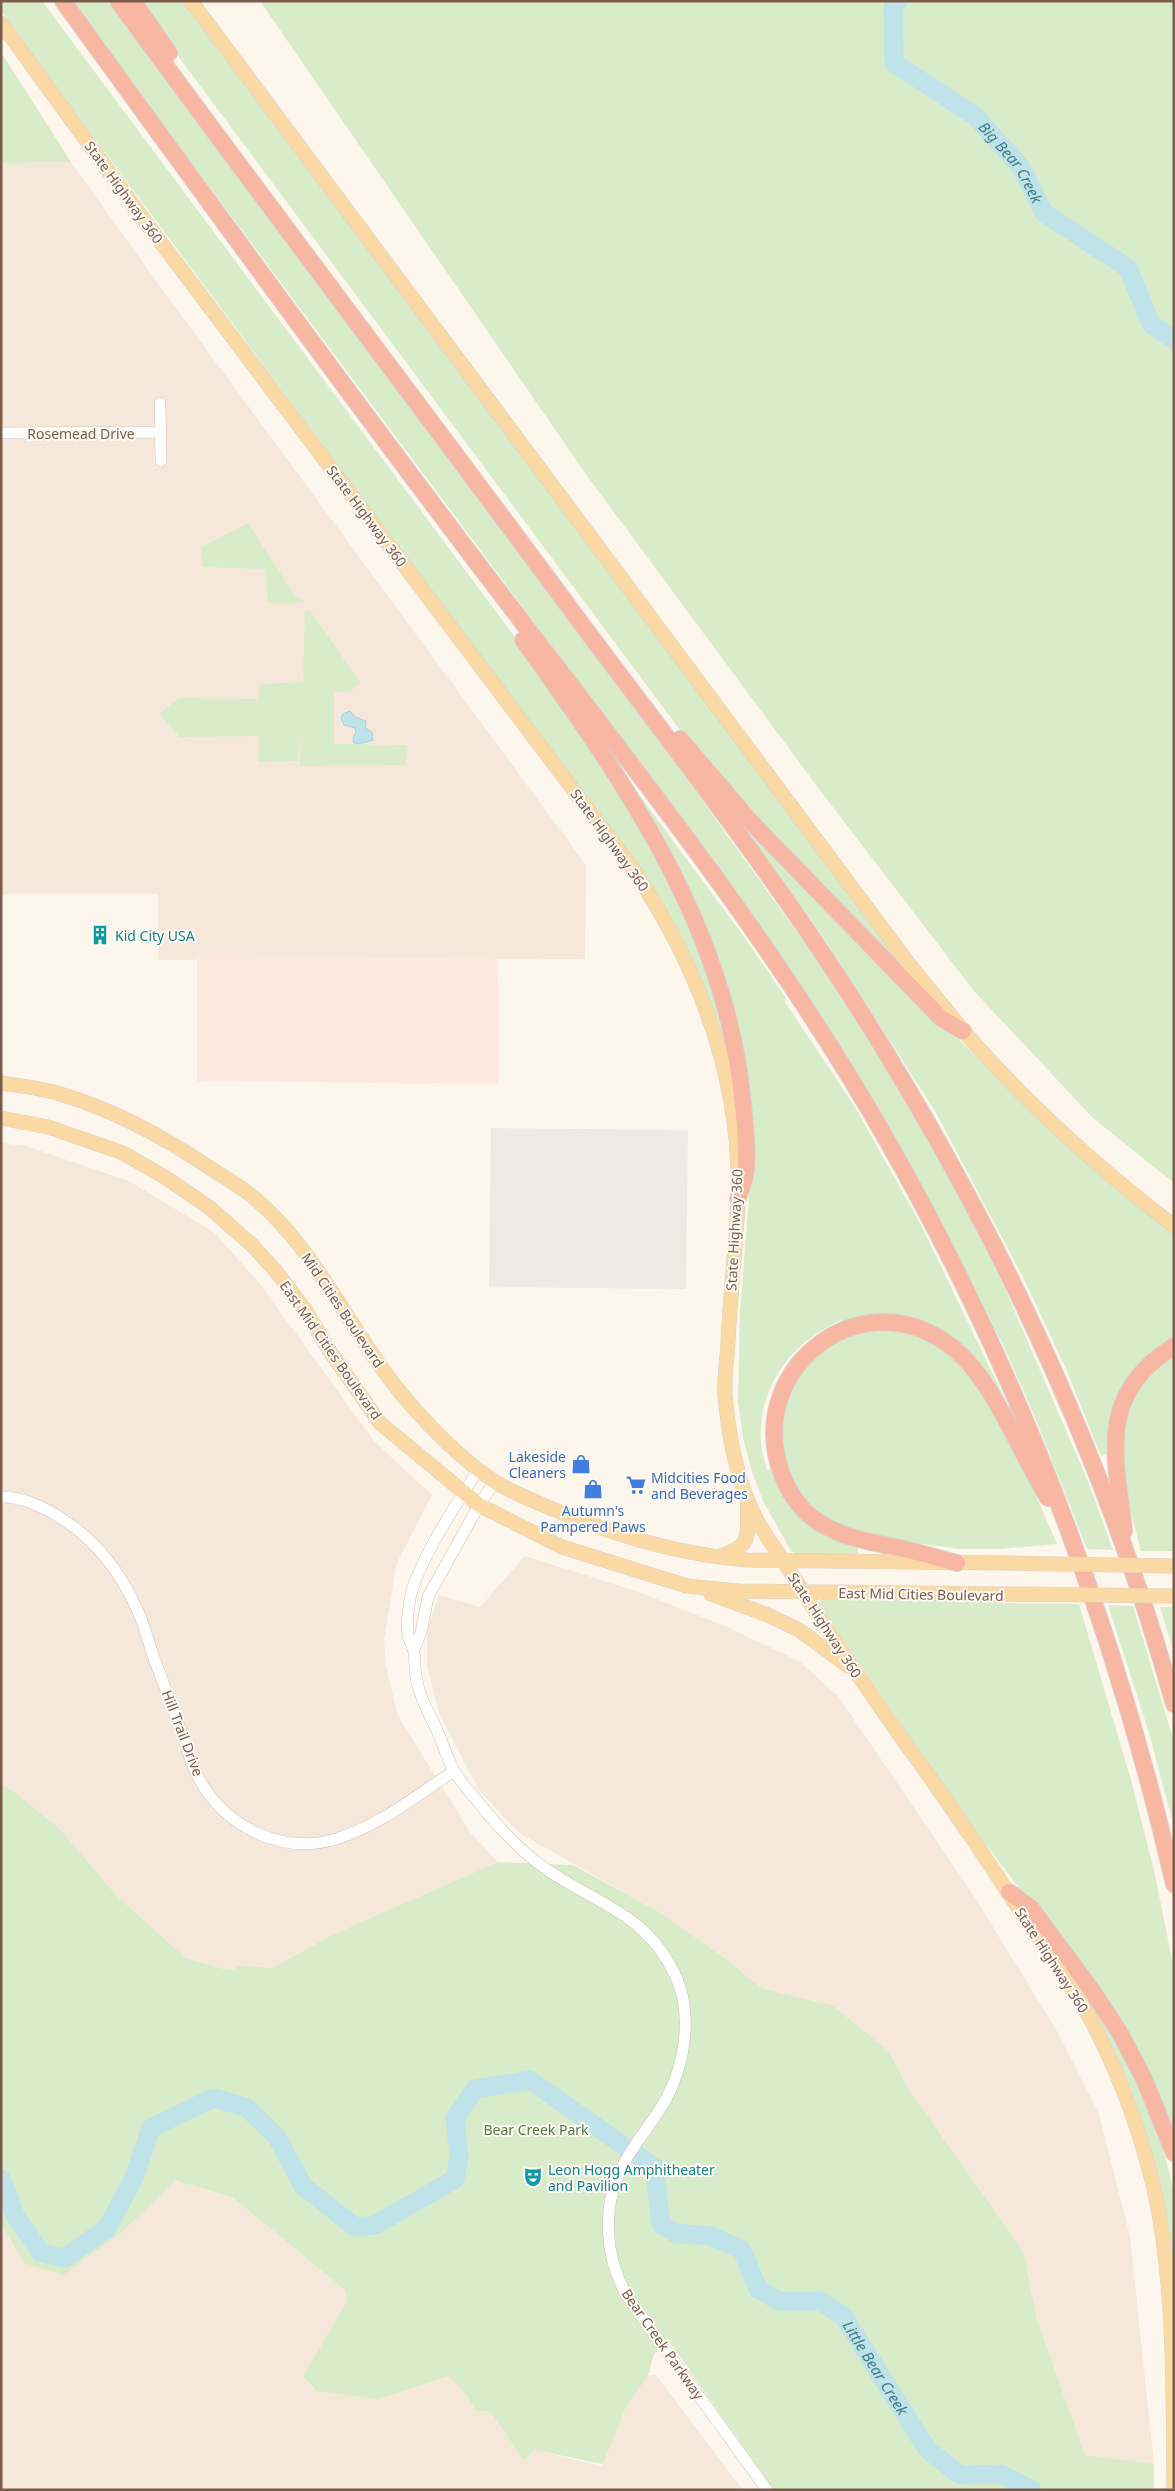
<svg xmlns="http://www.w3.org/2000/svg" width="1175" height="2491" viewBox="0 0 1175 2491" font-family="'Noto Sans',sans-serif">
<style>
.residential{fill:#f5e8da}
.commercial{fill:#fde8e0}
.industrial{fill:#efe9e4}
.green{fill:#d8ecc9}
.water{fill:#bfe3e8;stroke:#a5d3da}
.lines{fill:none;stroke-linecap:round;stroke-linejoin:round}
.river{stroke:#bfe3e8;stroke-width:19}
.minor-casing{stroke:#d1beb0;stroke-width:12}
.major-casing{stroke:#dad1cd;stroke-width:15}
.highway-casing{stroke:#dad1cd;stroke-width:18}
.minor{stroke:#fff;stroke-width:11}
.major{stroke:#fbd9a5;stroke-width:14}
.highway{stroke:#f7b7a3;stroke-width:16}
.major-bridge-casing{stroke:#dad1cd;stroke-width:15;stroke-linecap:butt}
.major-bridge{stroke:#fbd9a5;stroke-width:14}
.labels{text-anchor:middle;dominant-baseline:central;stroke-width:4;stroke-linejoin:round;paint-order:stroke}
.street-label{font-size:14px;fill:#7a5c4d;stroke:#fffaf3}
.culture-label{font-size:14px;fill:#0d838f;stroke:#fffaf3;text-anchor:start}
.shop-label{font-size:14px;fill:#366cbe;stroke:#fffaf3;text-anchor:end}
.park-label{font-size:14px;fill:#537a41;stroke:#fffaf3}
.water-label{font-size:15px;font-style:italic;fill:#437c86;stroke:#fffaf3}
</style>
<rect width="100%" height="100%" fill="#fdf6ec"/>
<!-- residential -->
<path class="residential" d="M71,162L167,296L586,865L585,959L158,960V894H1V163Z
M1,1143L26,1146L129,1181L215,1233L260,1284L374,1441L432,1495L396,1565L384,1641L386,1667L398,1716L470,1832L498,1862L334,1934L272,1968L237,1965L234,1970L224,1969L186,1958L117,1896L59,1828L17,1794L1,1784Z
M525,1556L639,1592L725,1626L799,1661L838,1696L976,1899L1058,2033L1099,2114L1130,2236L1154,2464L1085,2455L1037,2319L1023,2251L908,2088L889,2051L832,2005L763,1989L723,1957L661,1913L519,1833L479,1790L439,1713L427,1665V1630L439,1595L480,1607Z
M175,2181L232,2197L345,2290L347,2301L303,2376L378,2399L449,2375L467,2396L476,2411H490L524,2461L534,2450L602,2466L626,2407L648,2376L655,2374L743,2490H1V2224L24,2263L122,2232Z"/>
<!-- commercial -->
<path class="commercial" d="M197,956L498,959L499,1084L197,1081Z"/>
<!-- industrial -->
<path class="industrial" d="M491,1128L688,1130L686,1289L489,1287Z"/>
<!-- green -->
<path class="green" d="M1,1H42L529,656L562,706L637,821L696,936L730,1052H725L704,986L692,958L656,893L52,81L1,10Z
M71,1H107L681,771L819,963L916,1117L990,1254L1089,1484L1113,1550L1087,1549L1035,1417L1004,1347L953,1246L896,1140L560,657Z
M137,1H184L904,967L901,968L744,806L677,726Z
M260,1H1174V1183L1093,1118L974,991L819,789L585,473Z
M1,52L71,162L1,163Z
M248,523L295,596L305,602L268,603L266,569L203,567L201,547Z
M305,611H310L361,683L350,691L334,692V744L408,745L405,765L300,766L301,736L298,761L258,762L259,736L180,737L159,714L179,698L257,699L260,684L303,682Z
M634,788L742,934L786,998L785,1002L855,1107L922,1227L1012,1414L940,1333L847,1323L841,1320C792,1342 757,1386 761,1444C762,1452 765,1462 767,1470L772,1469L778,1484L858,1545V1555L795,1554L791,1551L763,1501L752,1472L743,1438L738,1401L740,1312L750,1183L732,1013L629,790Z
M743,825L1057,1137L1097,1173L1174,1234V1339C1130,1364 1106,1402 1108,1453L1101,1456L1067,1371L1024,1279L935,1111L824,938Z
M870,1330C889,1330 909,1330 926,1339C987,1370 1030,1483 1057,1544L998,1549H960L885,1539L858,1533L823,1518L803,1499L788,1475L781,1452L784,1404L807,1363L846,1336Z
M1174,1353V1551H1141C1125,1486 1103,1434 1147,1375C1153,1366 1165,1360 1174,1353Z
M821,1599L1003,1600L1004,1603L1079,1604L1131,1780L1154,1870L1174,1969V2139L1076,1959L1019,1888L962,1813L830,1620L819,1602Z
M1108,1605L1133,1606L1174,1742V1827L1149,1733Z
M1160,1607H1174V1652Z
M1,1784L17,1794L59,1828L117,1896L186,1958L224,1969L234,1970L236,1965L272,1968L334,1934L498,1862L573,1865L661,1913L723,1957L763,1989L832,2005L889,2051L908,2088L1023,2251L1037,2319L1085,2455L1154,2464V2490H774L668,2340L654,2354L648,2376L626,2407L603,2464L534,2450L524,2461L490,2411H476L467,2396L449,2376L378,2399L317,2391L303,2376L347,2301L345,2290L232,2197L176,2181L122,2232L63,2275L24,2263L1,2224Z
M1085,1993C1124,2051 1160,2121 1173,2190C1175,2213 1174,2255 1174,2281C1165,2218 1156,2157 1134,2098C1121,2062 1099,2028 1083,1994Z"/>
<!-- water -->
<path class="water" d="M350,711L355,717L366,721L365,728L372,732L373,740L358,744L353,742V738L356,732L355,728L344,725L341,718L343,714Z"/>
<g class="lines">
<!-- river -->
<g class="river">
<path id="s1" d="M898,1L893,6L894,63L975,116L1021,167L1044,213L1128,268L1151,324L1174,340"/>
<path id="s2" d="M1,2179L15,2215L41,2253L65,2258L107,2228L134,2178L151,2128L213,2098L246,2107L277,2137L303,2186L355,2227L375,2225L455,2179L459,2158L455,2118L475,2089L530,2080L654,2167L661,2224L675,2233L711,2236L742,2250L758,2289L779,2301H820L844,2317L927,2449L960,2475L1001,2474L1032,2490"/>
</g>
<defs>
<path id="minor" d="M160,403L161,461
M1,433L160,432
M479,1469C457,1502 424,1553 412,1590C409,1601 406,1622 408,1634C409,1640 413,1646 414,1653C415,1661 415,1669 416,1677C419,1695 428,1712 436,1728C442,1741 446,1755 453,1769C457,1777 464,1785 470,1792C493,1821 516,1848 546,1869C598,1905 648,1914 676,1977C693,2015 685,2065 665,2101C653,2122 636,2141 624,2163C601,2205 604,2259 629,2299L767,2490
M1,1497C23,1497 46,1508 64,1520C98,1543 120,1572 137,1609C144,1624 148,1640 153,1655C163,1683 173,1710 183,1737C188,1751 192,1766 199,1779C226,1828 283,1855 336,1839C379,1826 417,1795 454,1771
M414,1649L421,1632L428,1597L479,1505L495,1481"/>
<path id="major" d="M191,1L909,964C931,991 952,1018 975,1044C1035,1111 1102,1171 1174,1226
M1,23L147,224L633,869C699,968 742,1080 738,1201C736,1248 730,1295 728,1342C727,1360 724,1378 725,1395C728,1430 735,1467 747,1499C756,1524 774,1546 788,1568C825,1628 865,1686 906,1744C946,1799 984,1855 1021,1912C1046,1949 1072,1985 1093,2024C1121,2078 1143,2139 1156,2198C1175,2293 1173,2394 1174,2490
M1,1083C21,1086 41,1088 60,1094C115,1110 166,1138 213,1170C226,1178 240,1186 252,1196C307,1241 337,1304 377,1361C405,1403 455,1456 497,1483C517,1495 538,1503 560,1512C620,1537 682,1555 747,1560L1006,1563
M1,1118L48,1127L123,1153L168,1179L210,1208L252,1245L275,1270L306,1311L329,1350L380,1423L479,1505L562,1547L687,1586L738,1591L1007,1594
M721,1556C757,1543 745,1534 748,1502
M711,1594L768,1615L799,1630L848,1666"/>
<path id="highway" d="M63,1C202,193 341,384 484,572C625,757 773,939 888,1142C1020,1374 1114,1624 1174,1884
M118,1C268,206 421,407 572,611C670,743 774,874 862,1014C997,1228 1106,1460 1174,1704
M133,1L169,53
M523,640C620,775 721,918 741,1087C744,1114 748,1144 746,1170C745,1180 740,1190 738,1199
M680,739L750,821L941,1018L963,1031
M1124,1531C1115,1453 1097,1395 1174,1346
M957,1563C938,1558 918,1552 899,1548C871,1542 844,1538 820,1523C803,1513 790,1495 783,1477C741,1373 858,1278 948,1344C993,1376 1019,1452 1048,1498
M1009,1892L1031,1908L1091,1989L1120,2033L1144,2079L1174,2153"/>
</defs>
<!-- minor casing -->
<use href="#minor" class="minor-casing"/>
<!-- major casing -->
<use href="#major" class="major-casing"/>
<!-- highway casing -->
<use href="#highway" class="highway-casing"/>
<!-- minor -->
<use href="#minor" class="minor"/>
<!-- major -->
<use href="#major" class="major"/>
<!-- highway -->
<use href="#highway" class="highway"/>
<defs>
<path id="major-bridge" d="M1006,1563L1174,1566
M1007,1594L1174,1596"/>
</defs>
<!-- major-bridge casing -->
<use href="#major-bridge" class="major-bridge-casing"/>
<!-- major-bridge -->
<use href="#major-bridge" class="major-bridge"/>
</g>
<!-- icons -->
<defs>
<symbol id="building-bare" viewBox="-9 -9 18 18"><path d="M-4-6H4V6H1V3H-1V6H-4ZM-2.5-4.3h1.7v1.8h-1.7ZM.8-4.3h1.7v1.8H.8ZM-2.5-1h1.7V.8h-1.7ZM.8-1h1.7V.8H.8Z" fill="#0f9aa8" stroke="#fffaf3" stroke-width="2.5" paint-order="stroke"/></symbol>
<symbol id="shop-bare" viewBox="-9 -9 18 18"><path d="M-5-2.5h2.3a2.7 3.5 0 0 1 5.4 0H5L5.5 6h-11ZM-1.5-2.5h3a1.5 2.3 0 0 0-3 0Z" fill="#3f7fe0" stroke="#fffaf3" stroke-width="2.5" paint-order="stroke"/></symbol>
<symbol id="supermarket-bare" viewBox="-9 -9 18 18"><path d="M-6-5.5h2.5l.6 2H6L4.5 2H-2.5L-4.4-4H-6ZM-1.5 3.2a1.3 1.3 0 1 0 .1 0ZM3 3.2a1.3 1.3 0 1 0 .1 0Z" fill="#3f7fe0" stroke="#fffaf3" stroke-width="2.5" paint-order="stroke"/></symbol>
<symbol id="theatre-bare" viewBox="-9 -9 18 18"><path d="M-5-5.5Q0-4 5-5.5V0Q5 5 0 6Q-5 5-5 0ZM-3.3-2.5H-1v1.5H-3.3ZM1-2.5H3.3v1.5H1ZM-2.8 1Q0 5.5 2.8 1Z" fill="#0f9aa8" stroke="#fffaf3" stroke-width="2.5" paint-order="stroke"/></symbol>
</defs>
<g fill-rule="evenodd">
<use href="#building-bare" x="86" y="921" width="28" height="28"/>
<use href="#shop-bare" x="567" y="1450" width="28" height="28"/>
<use href="#supermarket-bare" x="622" y="1471" width="28" height="28"/>
<use href="#shop-bare" x="579" y="1475" width="28" height="28"/>
<use href="#theatre-bare" x="519" y="2163" width="28" height="28"/>
</g>
<g class="labels">
<!-- street labels -->
<g class="street-label">
<text transform="translate(124 192) rotate(54)">State Highway 360</text>
<text x="81" y="433">Rosemead Drive</text>
<text transform="translate(367 516) rotate(53)">State Highway 360</text>
<text transform="translate(610 840) rotate(54)">State Highway 360</text>
<text transform="translate(734 1230) rotate(-87)">State Highway 360</text>
<text transform="translate(343 1310) rotate(56)">Mid Cities Boulevard</text>
<text transform="translate(331 1350) rotate(55)">East Mid Cities Boulevard</text>
<text transform="translate(921 1594) rotate(1)">East Mid Cities Boulevard</text>
<text transform="translate(825 1625) rotate(57)">State Highway 360</text>
<text transform="translate(183 1733) rotate(69)">Hill Trail Drive</text>
<text transform="translate(1052 1960) rotate(57)">State Highway 360</text>
<text transform="translate(663 2344) rotate(55)">Bear Creek Parkway</text>
</g>
<!-- culture labels -->
<g class="culture-label">
<text x="115" y="935">Kid City USA</text>
<text x="548" y="2169">Leon Hogg Amphitheater<tspan x="548" dy="16">and Pavilion</tspan></text>
</g>
<!-- shop labels -->
<g class="shop-label">
<text x="566" y="1456">Lakeside<tspan x="566" dy="16">Cleaners</tspan></text>
<text x="651" y="1477" text-anchor="start">Midcities Food<tspan x="651" dy="16">and Beverages</tspan></text>
<text x="593" y="1510" text-anchor="middle">Autumn's<tspan x="593" dy="16">Pampered Paws</tspan></text>
</g>
<!-- park labels -->
<g class="park-label">
<text x="536" y="2129">Bear Creek Park</text>
</g>
<!-- water labels -->
<g class="water-label">
<text stroke="none"><textPath href="#s1" startOffset="220">Big Bear Creek</textPath></text>
<text stroke="none"><textPath href="#s2" startOffset="1295">Little Bear Creek</textPath></text>
</g>
</g>
<!-- border -->
<rect width="1175" height="2491" fill="none" stroke="#7a5c4d" stroke-width="5"/>
</svg>
